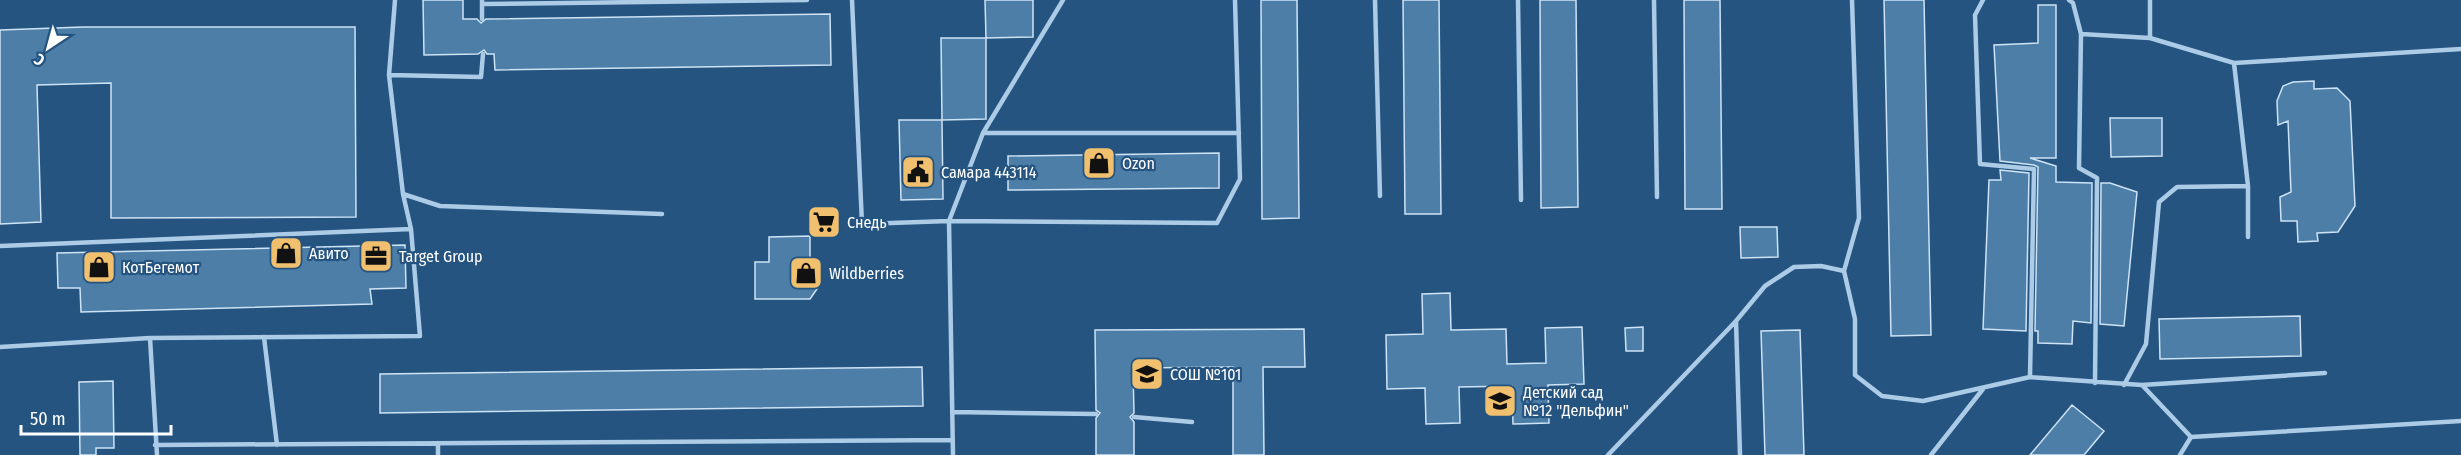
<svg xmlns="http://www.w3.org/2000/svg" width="2461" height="455" viewBox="0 0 2461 455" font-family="'Fira Sans Condensed',sans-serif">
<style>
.building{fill:#4d7ea8;stroke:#cee3f5;stroke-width:1.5}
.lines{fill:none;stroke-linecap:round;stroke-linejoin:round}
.lane{stroke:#abcbe6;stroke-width:4.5}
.labels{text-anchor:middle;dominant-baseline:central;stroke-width:4.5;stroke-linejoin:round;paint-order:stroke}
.poi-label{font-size:16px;fill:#fff;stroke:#255480;text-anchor:start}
</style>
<rect width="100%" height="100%" fill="#255480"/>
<!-- building -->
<path class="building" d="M423,0H463V19H477L481,23L486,19L830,14L831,65L495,70L494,54H487L484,50L478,54L424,55Z
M985,0H1033V37L986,38Z
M1261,0H1297L1299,218L1262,219Z
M1403,0H1439L1441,214H1405Z
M1540,0H1576L1578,207L1541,208Z
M1684,0H1720L1722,209H1685Z
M1884,0H1924L1931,335L1891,336Z
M2038,5H2056V158H2030L2056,166V182L2092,183L2091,323L2073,321L2072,344L2038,343V331H2035L2038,167L2034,165L2000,161L1994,45L2038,43Z
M83,27H355L356,217L111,218V83L37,85L41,222L0,224V30Z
M941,38H986V119L942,120Z
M2314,81V89L2337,88L2350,101L2355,206L2338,232L2317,233L2318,241L2298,242L2297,221H2281L2280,197L2291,192L2288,121L2278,125L2277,101L2283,86L2293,82Z
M2110,118H2162V156L2111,157Z
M899,120H942L943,199L901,200Z
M1219,153V188L1008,190V156Z
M2000,170L2029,173L2026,331L1983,329L1989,180H2001Z
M2101,183H2110L2137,192L2124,326L2100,324Z
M1740,227H1777L1778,257L1741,258Z
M810,236V262H819V286L810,299H755V262H769V237Z
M405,245L406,288L370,289L372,304L81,312L80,288H58L57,253Z
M1450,293L1451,330L1506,329L1507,364L1546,363L1545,328L1582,327L1584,384L1548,385L1549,423L1513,424L1512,386L1459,387L1460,423L1426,424L1425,388L1387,389L1386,335L1423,334L1422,294Z
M2300,316L2301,356L2160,359L2159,319Z
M1643,327V351H1626L1625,328Z
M1304,329L1305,367H1263L1264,455H1233V367L1133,368L1134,413L1130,417L1134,422V455H1096V418L1100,413L1096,410L1095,330Z
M1800,330L1804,455H1765L1761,331Z
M922,367L923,406L380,413V374Z
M113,381L114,448H96V455H80L79,382Z
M2072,405L2104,431L2084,455H2030Z"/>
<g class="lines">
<!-- lane -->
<path class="lane" d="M482,0V4L807,0
M852,0L862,224L949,221L1217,223L1240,179L1235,0
M1375,0L1380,196
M1518,0L1521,200
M1654,0L1657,197
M1852,0L1859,218L1844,271L1855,319V375L1882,396L1923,401L2030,377L2142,385L2325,373
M1983,0L1975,15L1980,164L2034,169L2030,377
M2069,0L2073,3L2081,34L2079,168L2097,178L2095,383
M2150,0V38L2234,63L2461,49
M482,4V19
M2081,34L2150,38
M2234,63L2248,186V237
M389,75L481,77L483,54
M983,133H1239
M403,194L440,206L662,214
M0,246L411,229
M1736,321L1740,455
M264,337L277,445
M150,338L157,455
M0,347L150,338L420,336L411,229L403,194L389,75L395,0
M2124,385L2146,344L2159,202L2177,187L2248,186
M2142,385L2191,437
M952,412L1096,414
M1134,417L1192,422
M438,443V455
M155,445L953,440
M953,455L949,221L983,133L1063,0
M1608,455L1736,321L1765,286L1794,267L1821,266L1844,271
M1931,455L1983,389
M2180,455L2191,437L2461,421"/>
</g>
<!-- icons -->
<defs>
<symbol id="shop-square" viewBox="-11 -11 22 22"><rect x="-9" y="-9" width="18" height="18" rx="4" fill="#f0c06f" stroke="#255480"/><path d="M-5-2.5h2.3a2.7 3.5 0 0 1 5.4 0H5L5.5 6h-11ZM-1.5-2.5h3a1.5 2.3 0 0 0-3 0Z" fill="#111"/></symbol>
<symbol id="civic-square" viewBox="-11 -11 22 22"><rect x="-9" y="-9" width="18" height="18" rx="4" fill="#f0c06f" stroke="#255480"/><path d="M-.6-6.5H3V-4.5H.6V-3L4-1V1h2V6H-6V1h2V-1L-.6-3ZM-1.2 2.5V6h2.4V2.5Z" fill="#111"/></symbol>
<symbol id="supermarket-square" viewBox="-11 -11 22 22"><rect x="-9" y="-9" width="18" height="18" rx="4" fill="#f0c06f" stroke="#255480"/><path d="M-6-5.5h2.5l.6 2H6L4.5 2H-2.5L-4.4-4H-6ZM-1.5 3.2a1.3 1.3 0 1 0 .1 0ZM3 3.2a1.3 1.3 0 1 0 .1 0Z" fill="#111"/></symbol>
<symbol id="office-square" viewBox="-11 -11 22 22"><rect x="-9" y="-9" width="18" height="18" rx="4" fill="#f0c06f" stroke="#255480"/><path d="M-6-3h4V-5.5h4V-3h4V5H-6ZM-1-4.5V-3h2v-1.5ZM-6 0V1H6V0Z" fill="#111"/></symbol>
<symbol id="school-square" viewBox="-11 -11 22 22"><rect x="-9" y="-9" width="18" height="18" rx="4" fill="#f0c06f" stroke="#255480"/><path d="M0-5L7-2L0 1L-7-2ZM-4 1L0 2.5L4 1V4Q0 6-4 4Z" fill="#111"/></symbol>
</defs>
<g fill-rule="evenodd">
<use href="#shop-square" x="1080" y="144" width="38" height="38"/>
<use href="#civic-square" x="899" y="153" width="38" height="38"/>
<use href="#supermarket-square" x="805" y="203" width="38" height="38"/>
<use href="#shop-square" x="267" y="234" width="38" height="38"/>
<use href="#office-square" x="357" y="237" width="38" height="38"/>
<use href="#shop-square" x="80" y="248" width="38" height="38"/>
<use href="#shop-square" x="787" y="254" width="38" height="38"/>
<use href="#school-square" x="1128" y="355" width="38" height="38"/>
<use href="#school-square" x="1481" y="382" width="38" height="38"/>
</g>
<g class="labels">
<!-- poi labels -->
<g class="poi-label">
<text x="1122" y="163">Ozon</text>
<text x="941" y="172">Самара 443114</text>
<text x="847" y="222">Снедь</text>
<text x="309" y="253">Авито</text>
<text x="399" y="256">Target Group</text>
<text x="122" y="267">КотБегемот</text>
<text x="829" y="273">Wildberries</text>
<text x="1170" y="374">СОШ №101</text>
<text x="1523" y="392">Детский сад<tspan x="1523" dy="18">№12 "Дельфин"</tspan></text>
</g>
</g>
<!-- north arrow -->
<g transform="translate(48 48) rotate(216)" stroke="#255480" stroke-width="4.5" paint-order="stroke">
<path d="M0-4.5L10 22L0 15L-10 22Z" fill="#ffffff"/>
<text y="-9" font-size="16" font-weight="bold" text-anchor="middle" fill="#ffffff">С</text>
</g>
<!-- scale -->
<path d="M21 425v9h150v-9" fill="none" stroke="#ffffff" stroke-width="3"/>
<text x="30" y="425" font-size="18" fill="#ffffff" stroke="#255480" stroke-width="4.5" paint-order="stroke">50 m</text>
</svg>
